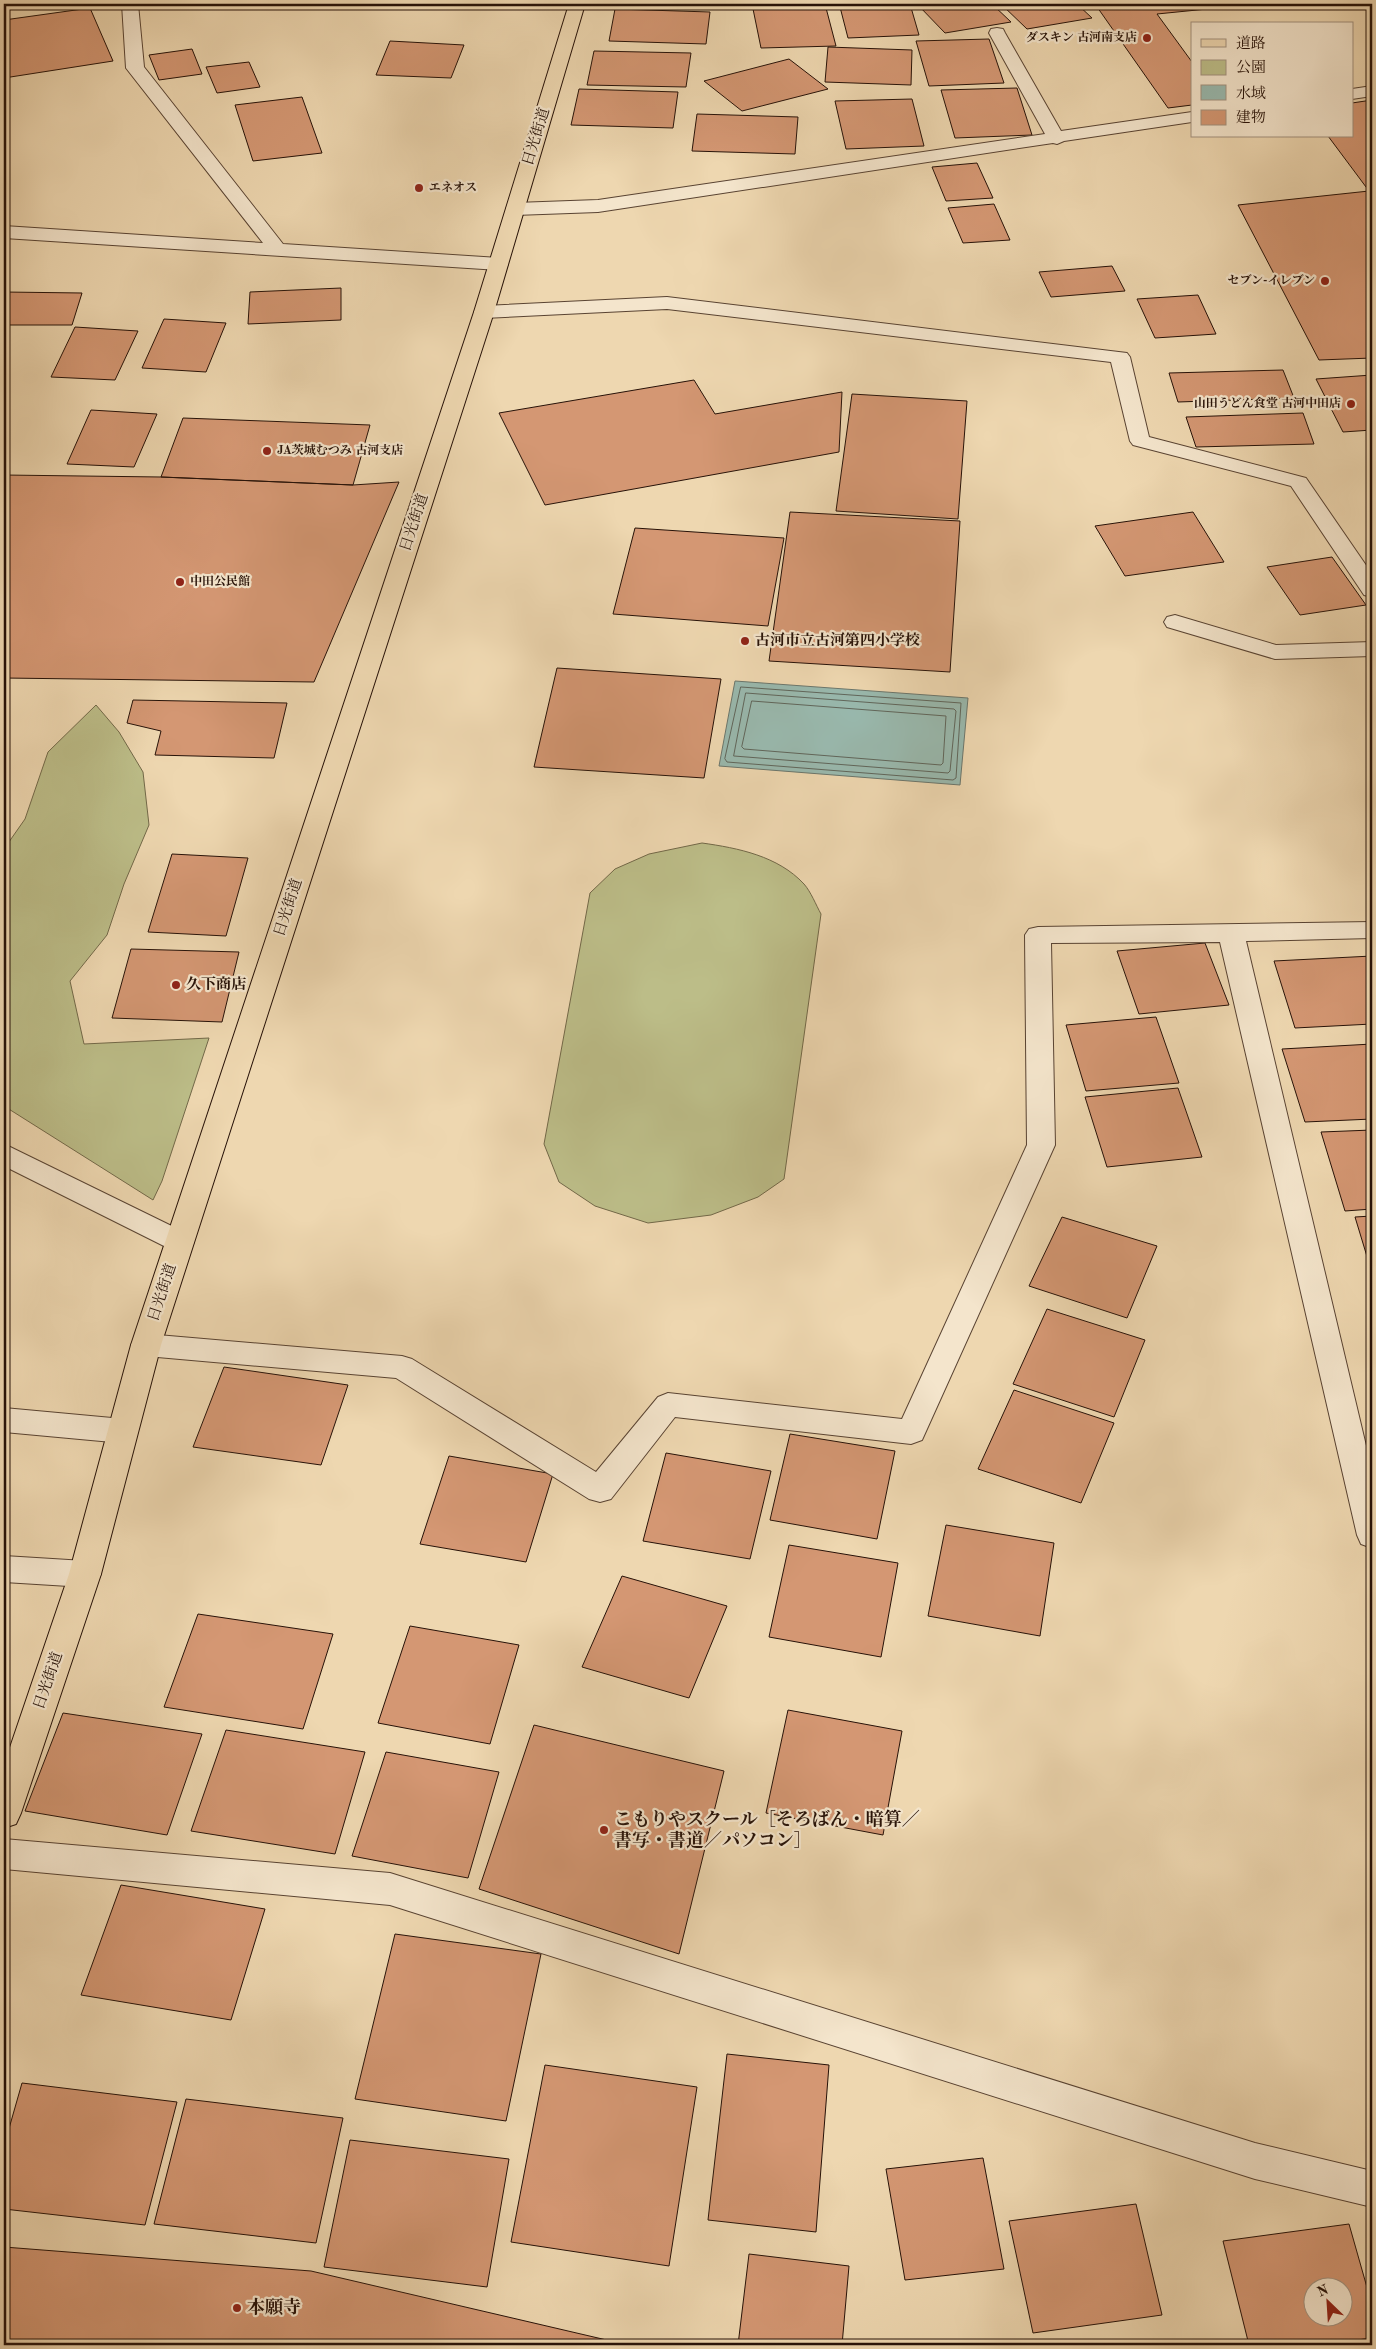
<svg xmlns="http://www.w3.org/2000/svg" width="1376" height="2349" viewBox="0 0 1376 2349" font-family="'Old Standard TT','Noto Serif JP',serif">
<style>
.green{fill:#bcbd88;stroke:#726848}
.water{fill:#99b9ae;stroke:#6b766c}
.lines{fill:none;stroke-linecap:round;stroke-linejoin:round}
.shore{stroke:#60665b;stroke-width:1}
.building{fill:#d49773;stroke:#271208;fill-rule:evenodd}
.minor-casing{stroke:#594332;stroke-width:2}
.major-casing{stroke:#271208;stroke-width:2}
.minor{fill:#f4e5cc;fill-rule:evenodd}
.major{fill:#eed7b0;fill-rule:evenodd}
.poi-dot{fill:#8f2418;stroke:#f4e5cc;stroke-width:2}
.labels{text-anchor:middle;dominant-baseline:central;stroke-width:4.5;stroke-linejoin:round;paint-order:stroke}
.far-poi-label{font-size:12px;font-weight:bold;fill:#271208;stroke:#f4e5cc;text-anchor:end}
.street-label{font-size:15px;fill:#271208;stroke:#f4e5cc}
.poi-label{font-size:15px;font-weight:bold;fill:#271208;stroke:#f4e5cc;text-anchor:start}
.near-poi-label{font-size:18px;font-weight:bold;fill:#271208;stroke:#f4e5cc;text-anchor:start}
</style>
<rect width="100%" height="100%" fill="#eed7b0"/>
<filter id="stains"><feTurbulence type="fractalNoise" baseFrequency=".004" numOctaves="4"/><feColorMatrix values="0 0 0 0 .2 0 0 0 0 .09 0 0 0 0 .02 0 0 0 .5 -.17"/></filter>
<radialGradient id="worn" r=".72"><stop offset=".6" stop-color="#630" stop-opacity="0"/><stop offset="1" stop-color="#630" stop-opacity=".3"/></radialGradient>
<!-- green -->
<path class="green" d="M96,705L119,732L143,772L149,825L124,884L107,935L70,981L84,1044L209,1038L162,1181L153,1200L4,1106V849L25,819L48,752Z
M702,843C738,848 778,856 804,884C811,892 816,905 821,914L784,1179L758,1197L711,1215L648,1223L595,1206L559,1182L544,1144L590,893L615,869L649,854Z"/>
<!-- water -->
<path class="water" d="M735,681L968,698L960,785L719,766Z"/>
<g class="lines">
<!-- shore -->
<path class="shore" d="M741,687L961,703L956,778L953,780L727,762L725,759Z
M746,693L954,709L956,711L950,771L948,773L734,756Z
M752,701L946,716L943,763L941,765L744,749L742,747Z"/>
</g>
<!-- building -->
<path class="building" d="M752,4H825L836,46L761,48Z
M910,4L919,35L848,38L840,7Z
M917,4H992L1011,22L945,33Z
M1001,4H1077L1092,18L1027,29Z
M1095,4H1203L1207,9L1157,14L1192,62V105L1168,108Z
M90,8L113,61L4,78V20Z
M615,9L710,12L706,44L609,41Z
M989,39L1004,83L929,86L916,41Z
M390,41L464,45L451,78L376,75Z
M828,47L912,50L911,85L825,82Z
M192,49L202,74L159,80L149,55Z
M594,51L691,53L686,87L587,85Z
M789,59L828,89L742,111L704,81Z
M249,62L260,87L217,93L206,67Z
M1017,88L1032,135L955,138L941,90Z
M579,89L678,92L673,128L571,125Z
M302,97L322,153L253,161L235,105Z
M912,99L924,146L846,149L835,101Z
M1372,100V358L1319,360L1238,205L1369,191L1328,136H1352V103Z
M697,114L798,117L795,154L692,151Z
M977,163L993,198L946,201L932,167Z
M994,204L1010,240L963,243L948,208Z
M1112,266L1125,291L1051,297L1039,272Z
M341,288V320L248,324L250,292Z
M4,292L82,293L72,325H4Z
M1198,295L1216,334L1155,338L1137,299Z
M164,319L226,323L206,372L142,368Z
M75,327L138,331L115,380L51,377Z
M1283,370L1294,398L1178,402L1169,373Z
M1372,375V430L1343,432L1316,379Z
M694,380L715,414L842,392L839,452L545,505L499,413Z
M852,394L967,401L958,519L836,511Z
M91,410L157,414L134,467L67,464Z
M1303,413L1314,444L1196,447L1186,417Z
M183,418L370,425L353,485L161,477Z
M4,475L161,477L353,485L399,482L314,682L4,678Z
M790,512L960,521L950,672L769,661Z
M1193,512L1224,562L1125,576L1095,526Z
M635,528L784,538L768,626L613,614Z
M1332,557L1366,605L1300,615L1267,567Z
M557,668L721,679L704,778L534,767Z
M133,700L287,703L274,758L155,755L161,731L127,723Z
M172,854L248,858L226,936L148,932Z
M1205,943L1229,1005L1139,1014L1117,951Z
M131,949L239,952L222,1022L112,1018Z
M1372,956V1024L1295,1028L1274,961Z
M1156,1017L1179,1083L1086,1091L1066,1025Z
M1372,1044V1119L1305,1122L1282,1049Z
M1178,1088L1202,1157L1107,1167L1085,1097Z
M1372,1130V1209L1345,1211L1321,1132Z
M1372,1216V1273L1355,1217Z
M1062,1217L1157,1246L1127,1318L1029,1286Z
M1047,1309L1145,1340L1114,1417L1013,1384Z
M224,1367L348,1385L321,1465L193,1447Z
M1014,1390L1114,1423L1081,1503L978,1469Z
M790,1434L895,1451L877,1539L770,1520Z
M666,1453L771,1471L750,1559L643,1541Z
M449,1456L553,1474L526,1562L420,1544Z
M946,1525L1054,1543L1040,1636L928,1616Z
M789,1545L898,1563L881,1657L769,1637Z
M622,1576L727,1606L689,1698L582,1667Z
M198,1614L333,1634L303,1729L164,1707Z
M410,1626L519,1645L490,1744L378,1723Z
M788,1710L902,1731L883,1835L766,1813Z
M63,1713L202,1734L167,1835L25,1811Z
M534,1725L724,1771L679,1954L479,1889Z
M226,1730L365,1752L335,1854L191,1831Z
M386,1752L499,1772L468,1878L352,1856Z
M121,1885L265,1909L231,2020L81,1995Z
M395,1934L541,1954L506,2121L355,2099Z
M727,2054L829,2065L816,2232L708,2220Z
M545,2065L697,2087L669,2266L511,2242Z
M22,2083L177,2102L145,2225L4,2209V2146Z
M186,2099L343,2118L316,2243L154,2224Z
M350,2140L509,2159L487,2287L324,2267Z
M983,2158L1004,2269L905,2280L886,2169Z
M1136,2204L1162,2315L1033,2333L1009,2221Z
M1349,2224L1372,2305V2338L1320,2345H1249L1223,2241ZM1314,2286H1344V2316H1314Z
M4,2247L311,2271L628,2345H4Z
M749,2254L849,2266L842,2345H738Z"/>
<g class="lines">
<defs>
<path id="minor" d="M122,4H138L144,67L283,244L499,258L506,260L508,264L506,268L499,270L4,238V226L263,243L126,68Z
M997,28L1003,29L1005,33L1061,131L1192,112V122L1064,141L1057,144L1053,143L598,212L515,215L508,213L506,209L508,205L515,203L598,200L1045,134L989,33L991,29Z
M1372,86V96L1352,99V89Z
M667,297L1127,353L1130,357L1149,437L1306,478L1372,574V597L1364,595L1291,486L1133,445L1130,441L1111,362L667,309L484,318L477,316L474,312L477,308L484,306Z
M1175,615L1276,645L1372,642V656L1275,659L1167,627L1164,622L1167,617Z
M1372,922V938L1246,941L1372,1471V1548L1361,1544L1357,1535L1220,942L1051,943L1055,1145L922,1440L911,1444L675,1417L611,1499L600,1502L589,1499L396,1378L146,1356L136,1353L131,1345L136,1337L146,1334L402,1356L412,1359L596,1472L658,1397L668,1393L902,1419L1027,1145L1025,935L1029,929L1038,927Z
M4,1144L190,1235L194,1242L190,1249L180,1253L170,1249L4,1166Z
M4,1408L123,1419L134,1423L138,1431L134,1439L123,1443L4,1432Z
M4,1556L85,1561L96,1565L101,1574L96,1583L85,1587L4,1582Z
M4,1839L390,1873L1255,2143L1372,2171V2207L1255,2179L390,1905L4,1869Z"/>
<path id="major" d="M569,4H585L494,312L161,1345L101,1574L21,1813L16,1824L4,1828V1765L69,1574L131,1345L474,312Z"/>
</defs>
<!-- minor casing -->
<use href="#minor" class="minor-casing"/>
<!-- major casing -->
<use href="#major" class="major-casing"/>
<!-- minor -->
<use href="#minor" class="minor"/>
<!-- major -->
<use href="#major" class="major"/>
</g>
<!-- markers -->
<g class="poi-dot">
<circle cx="1147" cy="38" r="5"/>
<circle cx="419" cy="188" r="5"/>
<circle cx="1325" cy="281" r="5"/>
<circle cx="1351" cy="404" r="5"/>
<circle cx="267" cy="451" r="5"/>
<circle cx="180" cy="582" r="5"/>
<circle cx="745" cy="641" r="5"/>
<circle cx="176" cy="985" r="5"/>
<circle cx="604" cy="1830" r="5"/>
<circle cx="237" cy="2308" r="5"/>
</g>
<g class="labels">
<!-- far-poi labels -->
<g class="far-poi-label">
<text x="1137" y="38">ダスキン 古河南支店</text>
<text x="429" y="188" text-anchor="start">エネオス</text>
<text x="1315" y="281">セブン-イレブン</text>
<text x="1341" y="404">山田うどん食堂 古河中田店</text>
<text x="277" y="451" text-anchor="start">JA茨城むつみ 古河支店</text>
<text x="190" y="582" text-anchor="start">中田公民館</text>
</g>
<!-- street labels -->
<g class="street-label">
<text transform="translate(537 137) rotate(-73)">日光街道</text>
<text transform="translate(415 523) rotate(-72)">日光街道</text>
<text transform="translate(289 908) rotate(-72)">日光街道</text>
<text transform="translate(163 1293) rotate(-72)">日光街道</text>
<text transform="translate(49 1681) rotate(-71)">日光街道</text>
</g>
<!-- poi labels -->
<g class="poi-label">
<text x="755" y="641">古河市立古河第四小学校</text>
<text x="186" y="985">久下商店</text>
</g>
<!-- near-poi labels -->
<g class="near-poi-label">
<text x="614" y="1820">こもりやスクール［そろばん・暗算／<tspan x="614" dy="21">書写・書道／パソコン］</tspan></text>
<text x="247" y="2308">本願寺</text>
</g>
</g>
<!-- margin -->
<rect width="1376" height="2349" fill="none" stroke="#eed7b0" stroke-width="20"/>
<rect x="5" y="5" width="1366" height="2339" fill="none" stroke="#271208" stroke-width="2.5"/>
<rect x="10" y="10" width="1356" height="2329" fill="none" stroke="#271208"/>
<!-- legend -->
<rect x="1191" y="22" width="162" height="115" fill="#f4e5cc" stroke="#a2917e"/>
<rect x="1201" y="39" width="25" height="8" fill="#eed7b0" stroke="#a2917e"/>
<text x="1236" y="48" font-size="15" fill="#271208">道路</text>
<rect x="1201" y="60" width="25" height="15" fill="#bcbd88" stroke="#a2917e"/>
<text x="1236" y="72" font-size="15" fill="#271208">公園</text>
<rect x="1201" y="85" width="25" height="15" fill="#99b9ae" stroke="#a2917e"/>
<text x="1236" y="98" font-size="15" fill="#271208">水域</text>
<rect x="1201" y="110" width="25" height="15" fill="#d49773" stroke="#a2917e"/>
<text x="1236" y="122" font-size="15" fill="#271208">建物</text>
<!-- north arrow -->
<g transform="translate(1328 2302) rotate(335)"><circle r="24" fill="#f4e5cc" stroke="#a2917e"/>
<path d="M0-4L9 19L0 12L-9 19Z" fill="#8f2418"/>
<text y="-8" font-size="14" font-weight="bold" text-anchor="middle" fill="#271208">N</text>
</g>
<rect width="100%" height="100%" filter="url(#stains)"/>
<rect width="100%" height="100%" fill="url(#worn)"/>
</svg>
